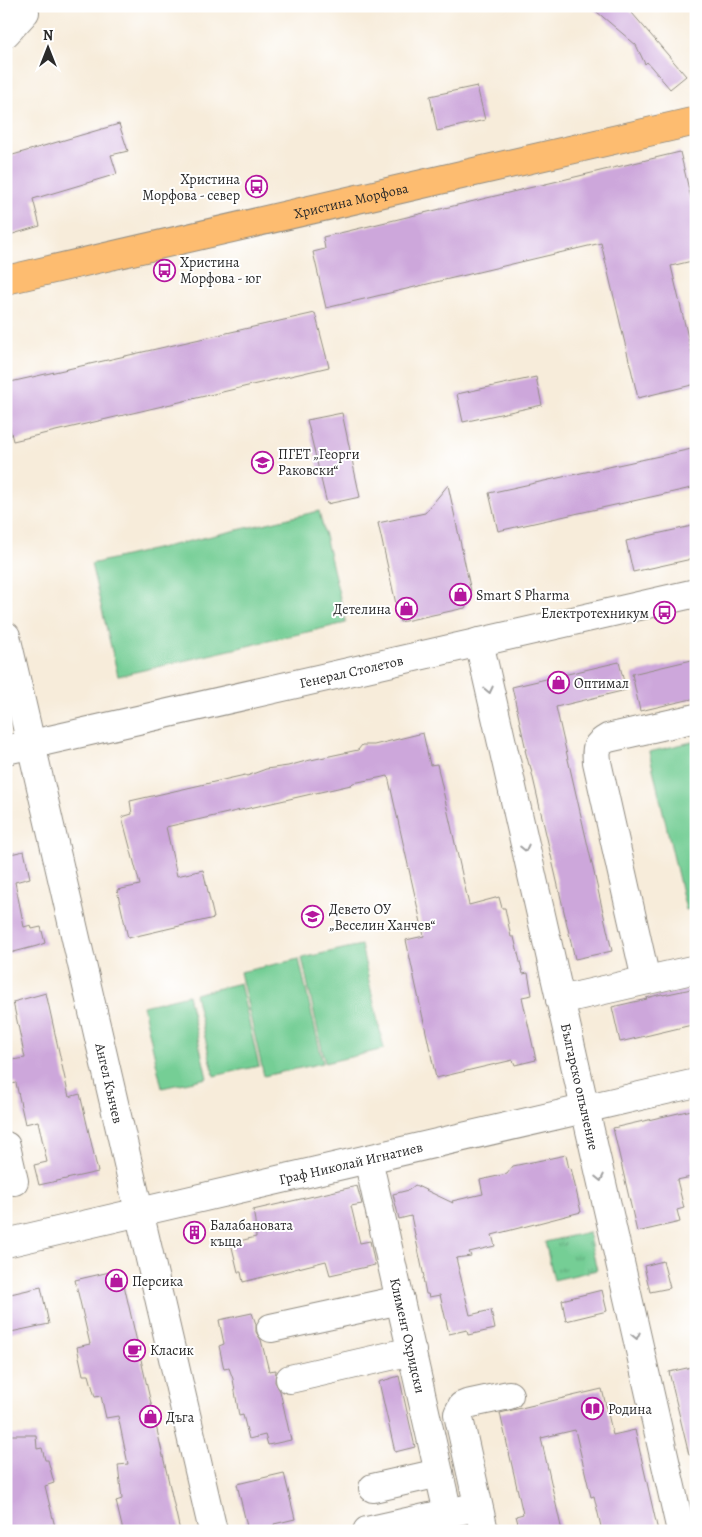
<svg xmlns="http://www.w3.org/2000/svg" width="702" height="1537" viewBox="0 0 702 1537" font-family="Alegreya,serif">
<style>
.grass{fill:#74ce95;stroke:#507c60}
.park{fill:url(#park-tufts);stroke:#507c60}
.building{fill:#cda7db}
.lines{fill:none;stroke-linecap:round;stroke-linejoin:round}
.minor-casing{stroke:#918c82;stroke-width:30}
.major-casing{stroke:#918c82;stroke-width:30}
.minor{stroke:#fff;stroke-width:28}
.major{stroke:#fdbc6f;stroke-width:28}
.oneway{stroke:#a0a0a0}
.labels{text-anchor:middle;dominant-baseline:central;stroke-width:4;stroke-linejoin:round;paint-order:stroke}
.poi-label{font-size:14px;fill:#2b2b2b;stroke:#fff;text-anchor:start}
.street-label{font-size:14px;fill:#2b2b2b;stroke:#fff}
</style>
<defs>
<pattern id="park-tufts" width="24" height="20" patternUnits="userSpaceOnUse" patternTransform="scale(1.25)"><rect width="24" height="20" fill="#74ce95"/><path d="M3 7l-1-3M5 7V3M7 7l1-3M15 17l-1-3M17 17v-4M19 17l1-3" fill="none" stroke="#5fa77a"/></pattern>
</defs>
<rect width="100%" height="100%" fill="#fff"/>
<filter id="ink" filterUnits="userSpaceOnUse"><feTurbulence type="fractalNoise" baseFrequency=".02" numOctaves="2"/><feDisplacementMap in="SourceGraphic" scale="10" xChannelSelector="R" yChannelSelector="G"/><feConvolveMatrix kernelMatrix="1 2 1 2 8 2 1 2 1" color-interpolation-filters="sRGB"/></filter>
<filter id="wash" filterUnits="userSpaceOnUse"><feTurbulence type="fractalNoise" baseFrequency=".0096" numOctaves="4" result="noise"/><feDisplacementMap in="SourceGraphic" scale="20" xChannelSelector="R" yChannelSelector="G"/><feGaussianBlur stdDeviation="1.12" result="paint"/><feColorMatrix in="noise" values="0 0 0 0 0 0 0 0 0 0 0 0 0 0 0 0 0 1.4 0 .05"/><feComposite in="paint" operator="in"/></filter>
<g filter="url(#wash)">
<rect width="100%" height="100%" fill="#f7ecda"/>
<!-- grass -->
<path class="grass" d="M319,511L346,623L118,676L91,564Z
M696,741V908L686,910L649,752Z
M361,945L384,1049L325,1063L302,958Z
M299,959L323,1063L264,1076L240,972Z
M240,983L259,1066L214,1076L195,994Z
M188,995L207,1078L162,1088L143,1006Z"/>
<!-- park -->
<path class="park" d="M588,1232L597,1270L554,1280L545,1242Z"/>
<g id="blocks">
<!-- building -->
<path class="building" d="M590,6H626L686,76L670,89L647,62L645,64L636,45Z
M477,86L485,120L437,131L430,96Z
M119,124L128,151L111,155L117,174L33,199L40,226L6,236V157Z
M680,152L696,219V260L671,266L696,371V384L638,398L601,243L326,308L313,252L325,249L323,237Z
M315,313L329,367L13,441L6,411V383Z
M536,377L542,405L463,422L457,394Z
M342,413L360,497L327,504L307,420Z
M696,448V487L498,531L489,493Z
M448,485L472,596L465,608L400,622L378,523L425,513Z
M696,525V558L633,572L626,541Z
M696,659V698L640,711L632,674Z
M619,662L626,690L556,707L612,951L575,959L530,765H529L525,750H526L512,687Z
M423,733L430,765L437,764L469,905L499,897L502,908H505L511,937H514L523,974L528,973L532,995L522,997L536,1060L515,1065L513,1060L436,1078L406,940L424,936L388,776L353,783L351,785L166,827L177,876L203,870L214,918L128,938L117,890L140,885L122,817L132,814L130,801L245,775L247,776L266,769L288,766L306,761L358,750L362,745H374Z
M24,851L30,878L15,882L24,927L31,925L32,929L41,927L45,943L37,946L6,954V855Z
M696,988V1024L620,1042L612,1007L647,999L646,998L662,994L663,995Z
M46,993L69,1097L80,1094L98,1172L39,1185L34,1165L47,1162L38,1121L25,1124L16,1083L6,1085V1061L25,1058L13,1002Z
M696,1109V1152L691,1154L696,1176L677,1180L684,1208L677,1210L680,1222L637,1232L613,1128Z
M566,1155L569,1169L571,1168L581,1212L492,1235L495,1246L469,1252L471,1256L456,1258L470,1315L491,1310L495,1329L468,1335L467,1330L449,1334L440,1295L429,1297L428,1294H426L423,1278L424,1277L411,1216L399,1219L393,1194L409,1190L415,1185L453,1203L452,1201L483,1194L480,1180L507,1174L513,1166Z
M357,1186L362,1204L351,1206L360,1243L370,1241L375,1265L330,1275L326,1261L243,1282L241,1272H238L231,1243L256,1237L255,1221L253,1210Z
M663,1261L670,1288L650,1292L644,1266Z
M114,1271L116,1277L122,1276L180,1531H123L116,1501L122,1499L118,1465L128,1464L118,1416L106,1418L101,1396L95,1397L89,1375H83L77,1347L90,1344L75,1280Z
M41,1287L49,1324L6,1333V1295Z
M602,1290L607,1311L566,1321L562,1300Z
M252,1313L256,1324V1332L261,1340L269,1371L276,1370L275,1382L280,1391L291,1440L268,1445L265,1435L249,1439L243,1415L239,1416L233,1379L229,1368L224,1369L219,1346L224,1344L219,1320Z
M696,1366V1454L689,1455L669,1372Z
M399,1376L415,1447L395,1452L379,1382Z
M602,1389L613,1435L635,1430L658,1531H602L594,1496L591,1497L575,1430L541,1438L562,1531H520L516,1516L523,1514L500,1413Z
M6,1435H36L37,1449L42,1448L45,1460H48L54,1483L45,1486L56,1531H6Z
M284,1473L295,1519L274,1524L275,1531H248L237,1484Z"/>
</g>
</g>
<g filter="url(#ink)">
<use href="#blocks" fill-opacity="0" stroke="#918c82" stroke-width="1"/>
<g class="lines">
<defs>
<g id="minor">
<path d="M6,33L25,12L18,6"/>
<path id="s1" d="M6,636L213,1531"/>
<path id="s2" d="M479,642L681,1531"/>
<path id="s3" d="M6,750L696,593"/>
<path d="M646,980L597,762C596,748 595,745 608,738L696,718"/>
<path d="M560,1000L696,969"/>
<path d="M6,1146L14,1181"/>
<path id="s4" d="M368,1159L448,1513"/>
<path id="s5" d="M6,1243L696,1083"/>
<path d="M271,1328L400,1300"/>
<path d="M290,1379L412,1351"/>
<path d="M373,1488L439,1473"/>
<path d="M367,1531L466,1509"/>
<path d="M484,1531L458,1414L462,1406L467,1404L509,1395"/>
</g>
<g id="major">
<path id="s6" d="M6,280L696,121"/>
</g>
</defs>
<!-- minor casing -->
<use href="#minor" class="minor-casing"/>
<!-- major casing -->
<use href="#major" class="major-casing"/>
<!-- minor -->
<use href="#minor" class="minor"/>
<!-- major -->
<use href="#major" class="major"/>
</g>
<!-- one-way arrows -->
<defs><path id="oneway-chevron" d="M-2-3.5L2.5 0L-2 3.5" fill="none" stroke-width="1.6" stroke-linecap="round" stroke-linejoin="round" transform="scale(1.25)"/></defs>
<g class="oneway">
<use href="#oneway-chevron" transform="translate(489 690) rotate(77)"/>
<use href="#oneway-chevron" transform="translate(525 848) rotate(77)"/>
<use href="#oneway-chevron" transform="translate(600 1178) rotate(77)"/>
<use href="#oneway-chevron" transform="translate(636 1336) rotate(77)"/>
</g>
</g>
<!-- icons -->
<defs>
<symbol id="bus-ring" viewBox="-11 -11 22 22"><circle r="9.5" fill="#fff" stroke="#b5179e" stroke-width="1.5"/><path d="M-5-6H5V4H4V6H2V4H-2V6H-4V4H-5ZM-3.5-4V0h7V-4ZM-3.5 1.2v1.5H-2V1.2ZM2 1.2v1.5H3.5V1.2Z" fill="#b5179e"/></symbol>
<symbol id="school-ring" viewBox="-11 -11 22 22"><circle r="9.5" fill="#fff" stroke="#b5179e" stroke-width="1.5"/><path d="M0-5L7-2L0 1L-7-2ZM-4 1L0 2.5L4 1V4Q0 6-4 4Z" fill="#b5179e"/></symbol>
<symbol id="shop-ring" viewBox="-11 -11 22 22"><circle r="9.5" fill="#fff" stroke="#b5179e" stroke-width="1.5"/><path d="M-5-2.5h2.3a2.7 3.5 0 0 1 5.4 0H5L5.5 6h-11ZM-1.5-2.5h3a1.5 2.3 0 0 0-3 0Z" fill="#b5179e"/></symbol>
<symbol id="building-ring" viewBox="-11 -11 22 22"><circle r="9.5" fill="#fff" stroke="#b5179e" stroke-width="1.5"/><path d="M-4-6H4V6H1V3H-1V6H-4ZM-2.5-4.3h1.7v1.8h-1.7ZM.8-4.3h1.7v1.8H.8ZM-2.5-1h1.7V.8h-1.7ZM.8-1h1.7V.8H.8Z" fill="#b5179e"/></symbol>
<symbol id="cafe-ring" viewBox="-11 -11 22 22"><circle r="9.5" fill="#fff" stroke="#b5179e" stroke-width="1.5"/><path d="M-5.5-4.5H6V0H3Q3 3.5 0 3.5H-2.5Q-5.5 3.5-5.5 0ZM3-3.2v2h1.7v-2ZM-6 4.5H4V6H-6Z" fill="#b5179e"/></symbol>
<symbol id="library-ring" viewBox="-11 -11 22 22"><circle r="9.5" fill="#fff" stroke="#b5179e" stroke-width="1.5"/><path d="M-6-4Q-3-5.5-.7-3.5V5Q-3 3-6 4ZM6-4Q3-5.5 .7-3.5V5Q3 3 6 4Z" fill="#b5179e"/></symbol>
</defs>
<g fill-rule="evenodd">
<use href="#bus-ring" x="244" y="174" width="25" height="25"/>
<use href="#bus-ring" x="152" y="258" width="25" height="25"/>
<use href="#school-ring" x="250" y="450" width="25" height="25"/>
<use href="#shop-ring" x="448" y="582" width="25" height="25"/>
<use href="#shop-ring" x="394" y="596" width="25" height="25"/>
<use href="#bus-ring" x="652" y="600" width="25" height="25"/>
<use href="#shop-ring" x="546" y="670" width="25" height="25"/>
<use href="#school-ring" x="300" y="904" width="25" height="25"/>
<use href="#building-ring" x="182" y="1220" width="25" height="25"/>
<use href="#shop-ring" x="104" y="1268" width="25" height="25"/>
<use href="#cafe-ring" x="122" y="1338" width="25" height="25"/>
<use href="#library-ring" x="580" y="1396" width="25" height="25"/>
<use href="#shop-ring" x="138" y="1404" width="25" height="25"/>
</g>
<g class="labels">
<!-- poi labels -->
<g class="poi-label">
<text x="240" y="179" text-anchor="end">Христина<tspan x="240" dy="16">Морфова - север</tspan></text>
<text x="180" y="262">Христина<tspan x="180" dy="16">Морфова - юг</tspan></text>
<text x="278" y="454">ПГЕТ „Георги<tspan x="278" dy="16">Раковски“</tspan></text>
<text x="476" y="595">Smart S Pharma</text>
<text x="391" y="609" text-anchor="end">Детелина</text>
<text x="649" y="613" text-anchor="end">Електротехникум</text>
<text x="574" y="683">Оптимал</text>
<text x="329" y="909">Девето ОУ<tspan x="329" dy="16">„Веселин Ханчев“</tspan></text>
<text x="210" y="1225">Балабановата<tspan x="210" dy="16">къща</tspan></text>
<text x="132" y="1281">Персика</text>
<text x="150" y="1350">Класик</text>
<text x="608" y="1409">Родина</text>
<text x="166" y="1417">Дъга</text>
</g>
<!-- street labels -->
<g class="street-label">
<text stroke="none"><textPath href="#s6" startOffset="354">Христина Морфова</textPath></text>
<text stroke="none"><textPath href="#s3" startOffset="354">Генерал Столетов</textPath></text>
<text stroke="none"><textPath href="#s1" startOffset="459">Ангел Кънчев</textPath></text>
<text stroke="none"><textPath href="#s2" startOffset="456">Българско опълчение</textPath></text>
<text stroke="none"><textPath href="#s5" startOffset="354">Граф Николай Игнатиев</textPath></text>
<text stroke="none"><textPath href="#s4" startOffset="181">Климент Охридски</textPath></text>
</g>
</g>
<!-- margin -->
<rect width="702" height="1537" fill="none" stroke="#fff" stroke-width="25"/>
<!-- north arrow -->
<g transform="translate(48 48)" stroke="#ffffff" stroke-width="4" paint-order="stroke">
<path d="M0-4L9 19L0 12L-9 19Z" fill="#2b2b2b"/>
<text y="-8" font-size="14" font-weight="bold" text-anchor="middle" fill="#2b2b2b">N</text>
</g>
</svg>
